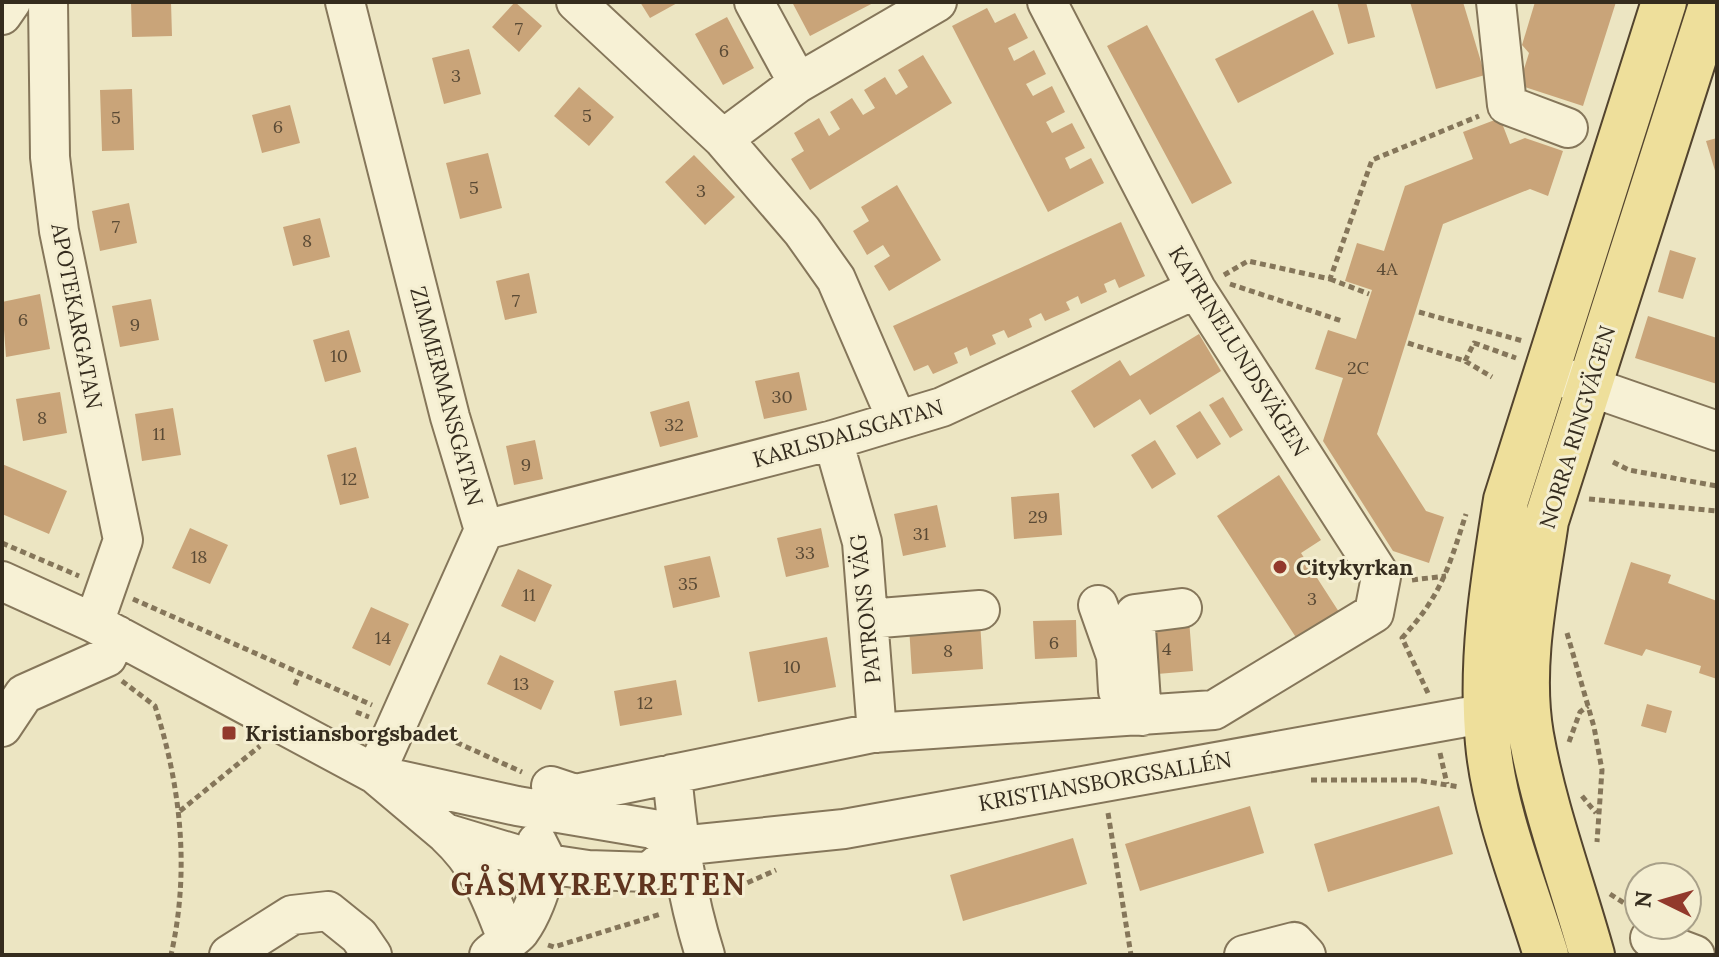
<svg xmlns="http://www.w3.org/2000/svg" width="1719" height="957" viewBox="0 0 1719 957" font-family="Lora,serif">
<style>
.building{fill:#c9a479}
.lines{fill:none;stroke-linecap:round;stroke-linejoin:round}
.minor-casing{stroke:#85765a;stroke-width:42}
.major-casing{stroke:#53442e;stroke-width:48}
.path{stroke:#85765a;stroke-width:5;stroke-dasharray:6 4;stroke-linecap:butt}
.minor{stroke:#f7f1d5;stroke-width:38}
.major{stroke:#eedf9b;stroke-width:44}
.poi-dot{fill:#92392c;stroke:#f4eed1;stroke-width:3}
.labels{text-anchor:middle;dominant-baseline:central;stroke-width:6;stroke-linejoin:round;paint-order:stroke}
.number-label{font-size:18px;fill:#5a4a35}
.street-label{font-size:22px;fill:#352c1e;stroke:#f4eed1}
.poi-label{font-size:22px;font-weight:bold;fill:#352c1e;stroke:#f4eed1;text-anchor:start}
.district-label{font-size:30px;font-weight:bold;letter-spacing:2px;fill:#60351f;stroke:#f4eed1}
</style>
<rect width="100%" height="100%" fill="#ece5c2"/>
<!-- building -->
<path class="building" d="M131,2H171L172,36L132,37Z
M515,2L542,26L519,52L492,27Z
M640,2H679L650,18Z
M792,2H875L810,36Z
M1337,2H1366L1375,37L1348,44Z
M1410,2H1463L1485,75L1436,89Z
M1535,2H1616L1583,106L1519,85L1529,53L1522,45Z
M987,8L995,23L1015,13L1028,38L1008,48L1014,61L1034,50L1046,74L1026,84L1033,96L1052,86L1065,112L1046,122L1052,133L1072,123L1085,148L1065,158L1070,169L1091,158L1104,183L1048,212L952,26Z
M1313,10L1334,54L1238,103L1215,59Z
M727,17L754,68L723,85L695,34Z
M1147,25L1232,183L1192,204L1107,46Z
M469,49L481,94L444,104L432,58Z
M923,55L952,103L810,190L791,159L804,151L794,133L819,118L829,136L840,129L830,112L852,98L863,115L875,108L864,90L885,77L896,95L908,87L898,70Z
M579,87L614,117L589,146L554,116Z
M132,89L134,150L102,151L100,90Z
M290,105L300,143L262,153L252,115Z
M1500,118L1510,144L1525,138L1563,151L1548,196L1530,189L1443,224L1377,434L1426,511L1444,517L1429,563L1393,551L1323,441L1343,378L1315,369L1328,330L1356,339L1372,290L1345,281L1357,243L1384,251L1405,186L1473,159L1463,132Z
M1717,138V173L1716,174L1706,141Z
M488,153L502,208L460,219L446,163Z
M694,155L735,197L705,225L665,182Z
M897,185L941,260L889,291L874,266L890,256L883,245L867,255L853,231L869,221L861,207Z
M129,203L137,243L100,251L92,211Z
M320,218L330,257L293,266L283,227Z
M1121,222L1145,276L1119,288L1115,279L1104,284L1107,292L1081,304L1078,296L1066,302L1070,310L1045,321L1041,313L1029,319L1032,327L1008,338L1004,330L992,335L996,344L970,356L967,347L954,353L958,363L933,374L928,365L914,371L893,326Z
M1670,250L1696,258L1683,299L1658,292Z
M529,273L537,313L505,320L496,281Z
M40,294L50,349L6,357L2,302Z
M151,299L159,340L120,347L112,306Z
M1648,316L1717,338V384L1635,358Z
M349,330L361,372L325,382L313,340Z
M1199,334L1221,371L1150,415L1140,399L1094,428L1071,391L1120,360L1130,376Z
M799,372L807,410L764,419L755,381Z
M60,392L67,433L23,441L16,399Z
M1223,397L1243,430L1230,438L1209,405Z
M689,401L698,437L660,447L650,412Z
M173,408L181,455L142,461L135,414Z
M1200,411L1221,444L1197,459L1176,426Z
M535,440L543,479L514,485L506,446Z
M1155,440L1176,474L1152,489L1131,455Z
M356,447L369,498L340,505L327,455Z
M2,464L67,491L49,534L2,514Z
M1279,475L1321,540L1301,553L1339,612L1297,639L1217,516Z
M1059,493L1062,535L1014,539L1011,497Z
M937,505L946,547L903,556L894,514Z
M190,528L228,545L210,584L172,568Z
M821,528L829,567L786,577L777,538Z
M710,556L720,597L673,608L664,566Z
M1631,562L1671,575L1668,583L1717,601V679L1699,673L1701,666L1646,649L1642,656L1604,644Z
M518,569L552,585L535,622L501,606Z
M371,607L409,624L390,666L352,648Z
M1189,619L1193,671L1145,675L1142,623Z
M1076,620L1077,657L1035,659L1033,621Z
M980,621L983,669L912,674L909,626Z
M827,637L836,687L758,702L749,652Z
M500,655L554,681L541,710L487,684Z
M676,680L682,715L620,726L614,691Z
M1647,704L1672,711L1666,733L1641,726Z
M1250,806L1264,853L1140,891L1125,844Z
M1439,806L1453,854L1328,892L1314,844Z
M1073,838L1087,884L963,921L950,875Z"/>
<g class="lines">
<defs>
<path id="minor" d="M48,2L50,157L59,231L123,540L94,623
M345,2L450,417L484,530L375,774
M576,2L723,139L802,231L836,279L897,420
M754,2L798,83
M1496,2L1507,105L1568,128
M2,15L11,2
M723,139L798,83L937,2
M1562,377L1717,431
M833,440L862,542L877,733
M484,530L833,440L942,407L1196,289
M2,581L94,623L375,774L445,833L548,864L588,870L649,872L679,846L844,829L1516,708
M1098,605L1116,656L1118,691
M868,619L980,610
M1142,716L1135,614L1182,608
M2,727L24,694L107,657L117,635
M672,774C678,837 686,895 705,955
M381,776L517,806L653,829L679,846
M551,786L575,794L873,733L1214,710L1374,613L1381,577L1196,289L1047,2
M447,835C476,862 488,890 502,926
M1650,938L1695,955
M229,955L292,915L328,911L359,936L372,955
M489,955C498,946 513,940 520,931C534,912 541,886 548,864L537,842
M1244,955L1294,942L1306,955"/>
<path id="major" d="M1546,955C1526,889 1494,812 1488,743C1480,661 1493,581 1506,500L1664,2
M1592,955C1572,883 1544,809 1531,735C1519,665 1536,590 1546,521L1712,2"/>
</defs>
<!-- minor casing -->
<use href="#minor" class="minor-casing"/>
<!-- major casing -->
<use href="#major" class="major-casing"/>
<!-- path -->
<path class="path" d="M1224,275L1248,261L1330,279L1372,160L1479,116
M1330,279L1369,294
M1230,284L1342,321
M1419,312L1523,341
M1408,343L1465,361L1492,377
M1465,361L1474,343L1516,358
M1613,462L1629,470L1717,486
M1589,499L1717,511
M2,543L79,576
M1412,580L1446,576
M133,599L372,705
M1567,633L1594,727L1602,770L1597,842
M122,681L155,706C181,787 190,871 171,955
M295,685L300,673
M1428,693L1402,638C1441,596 1449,567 1466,514
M356,712L369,717
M429,730L522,772
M1569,742L1580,712L1588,706
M1440,753L1447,784
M1311,780H1416L1460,787
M1582,796L1596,813
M180,811L260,746
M1108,813L1131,955
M1610,894L1638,912
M720,895L776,870
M548,945L554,947L661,914"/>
<!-- minor -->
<use href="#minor" class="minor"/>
<!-- major -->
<use href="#major" class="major"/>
</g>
<!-- markers -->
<g class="poi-dot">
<circle cx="1280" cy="567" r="8"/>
<rect x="221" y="725" width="16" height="16" rx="4"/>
</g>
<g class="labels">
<!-- number labels -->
<g class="number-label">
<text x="519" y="28">7</text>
<text x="724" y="50">6</text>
<text x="456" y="75">3</text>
<text x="587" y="115">5</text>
<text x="116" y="117">5</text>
<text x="278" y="126">6</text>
<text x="474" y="187">5</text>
<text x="701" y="190">3</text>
<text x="116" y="226">7</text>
<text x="307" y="240">8</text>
<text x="1387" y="268">4A</text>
<text x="516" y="300">7</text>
<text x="23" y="319">6</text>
<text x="135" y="324">9</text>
<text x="339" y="355">10</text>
<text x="1358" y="367">2C</text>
<text x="782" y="396">30</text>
<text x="42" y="417">8</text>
<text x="674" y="424">32</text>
<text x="159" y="433">11</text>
<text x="526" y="464">9</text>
<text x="349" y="478">12</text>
<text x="1038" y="516">29</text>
<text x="921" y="533">31</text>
<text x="805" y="552">33</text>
<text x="199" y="556">18</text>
<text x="688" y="583">35</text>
<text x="529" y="594">11</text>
<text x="1312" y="598">3</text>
<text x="383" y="637">14</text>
<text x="1054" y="642">6</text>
<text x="1167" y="648">4</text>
<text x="948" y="650">8</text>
<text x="792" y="666">10</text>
<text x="521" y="683">13</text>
<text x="645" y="702">12</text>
</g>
<!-- street labels -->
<g class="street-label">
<text transform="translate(77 316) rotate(79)">APOTEKARGATAN</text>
<text transform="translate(1239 351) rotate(58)">KATRINELUNDSVÄGEN</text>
<text transform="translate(447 396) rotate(75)">ZIMMERMANSGATAN</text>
<text transform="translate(1577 427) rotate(-73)">NORRA RINGVÄGEN</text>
<text transform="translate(848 433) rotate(-16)">KARLSDALSGATAN</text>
<text transform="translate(865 609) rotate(-96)">PATRONS VÄG</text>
<text transform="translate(1105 781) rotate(-10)">KRISTIANSBORGSALLÉN</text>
</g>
<!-- poi labels -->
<g class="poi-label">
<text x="1296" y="567">Citykyrkan</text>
<text x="245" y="733">Kristiansborgsbadet</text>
</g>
<!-- district labels -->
<g class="district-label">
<text x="599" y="884">GÅSMYREVRETEN</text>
</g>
</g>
<!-- border -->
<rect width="1719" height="957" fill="none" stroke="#352c1e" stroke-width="8"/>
<!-- north arrow -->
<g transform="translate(1663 901) rotate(275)"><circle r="38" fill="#f4eed1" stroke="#a8a089" stroke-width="2"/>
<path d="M0-6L14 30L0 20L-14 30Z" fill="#92392c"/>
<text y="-12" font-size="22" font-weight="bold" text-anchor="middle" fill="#352c1e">N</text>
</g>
</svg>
